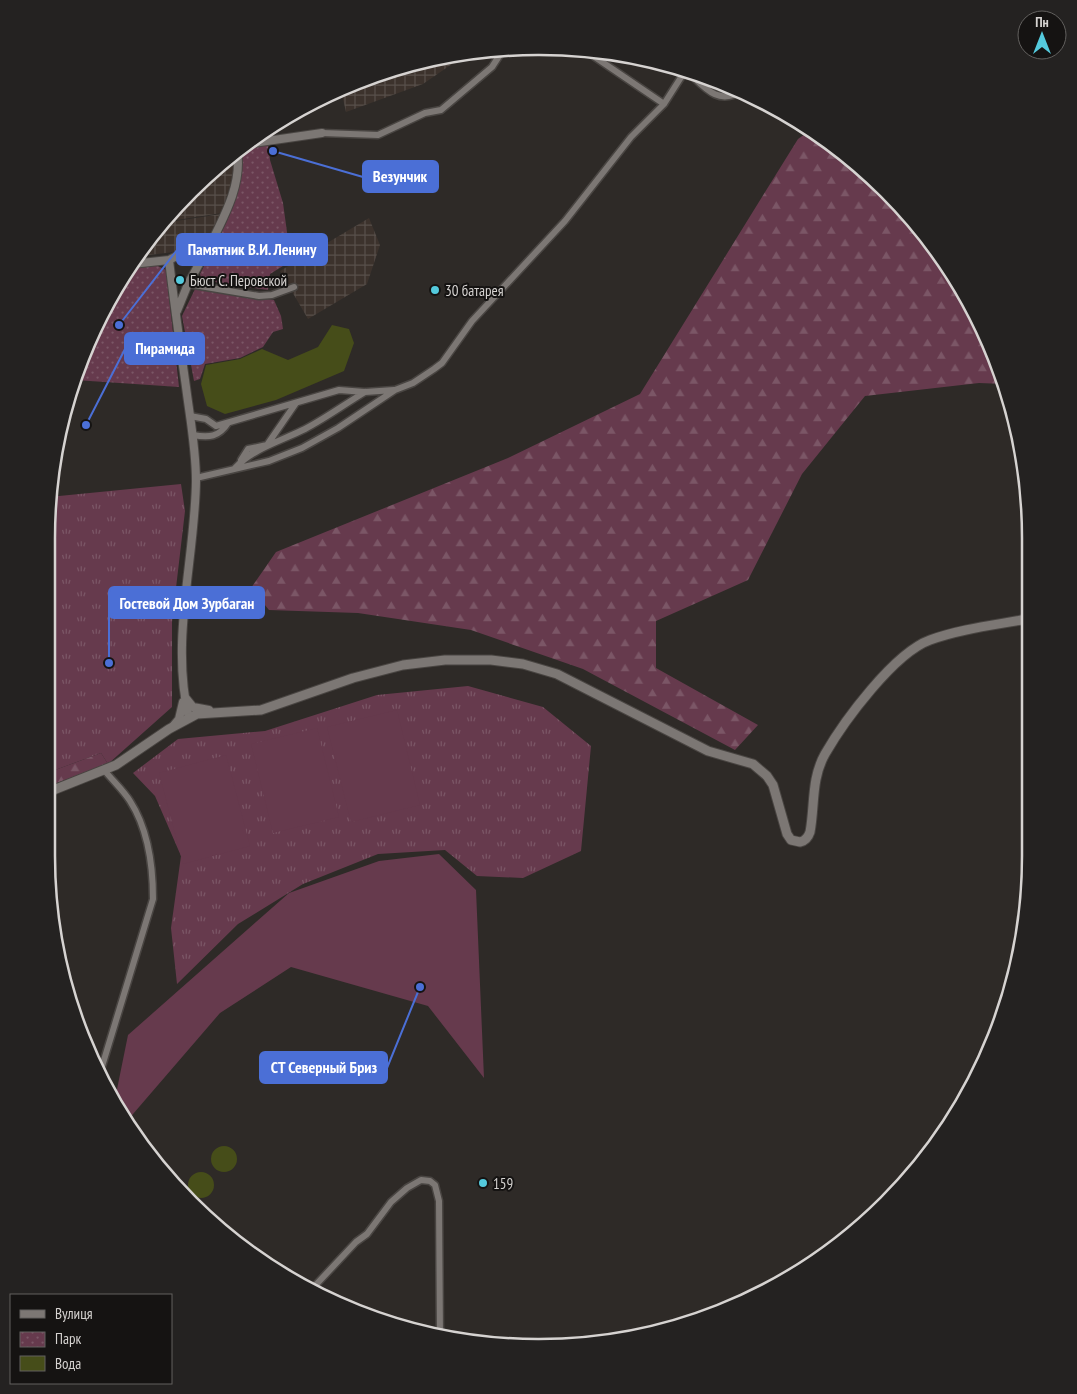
<svg xmlns="http://www.w3.org/2000/svg" width="1077" height="1394" viewBox="0 0 1077 1394" font-family="'PT Sans Narrow',sans-serif">
<style>
.industrial{fill:url(#industrial-grid)}
.grass{fill:url(#grass-tufts)}
.forest{fill:url(#forest-firs)}
.park{fill:url(#park-dots)}
.garden{fill:#663a4d}
.water{fill:#464d19}
.lines{fill:none;stroke-linecap:round;stroke-linejoin:round}
.minor-casing{stroke:#494542;stroke-width:9}
.tertiary-casing{stroke:#494542;stroke-width:10}
.secondary-casing{stroke:#494542;stroke-width:11}
.minor{stroke:#7c7774;stroke-width:6}
.tertiary{stroke:#7c7774;stroke-width:8}
.secondary{stroke:#7c7774;stroke-width:9}
.poi-dot{fill:#54cadd;stroke:#151312;stroke-width:2}
.labels{text-anchor:middle;dominant-baseline:central;stroke-width:4;stroke-linejoin:round;paint-order:stroke}
.poi-label{font-size:15px;fill:#d6d3d1;stroke:#151312;text-anchor:start}
.rim{fill:none;stroke:#d6d3d1;stroke-width:2.5}
.leader{fill:none;stroke:#4b6fd6;stroke-width:2}
.callout-dot{fill:#4b6fd6;stroke:#151312;stroke-width:2}
.callout{fill:#4b6fd6;stroke:#4b6fd6;stroke-width:2}
.callout-label{font-size:16px;text-anchor:middle;font-weight:bold;fill:#fff}
</style>
<defs>
<pattern id="industrial-grid" width="8" height="8" patternUnits="userSpaceOnUse" patternTransform="scale(1.25)"><rect width="8" height="8" fill="#3c322c"/><path d="M0 4h8M4 0v8" fill="none" stroke="#574f4a"/></pattern>
<pattern id="grass-tufts" width="24" height="20" patternUnits="userSpaceOnUse" patternTransform="scale(1.25)"><rect width="24" height="20" fill="#663a4d"/><path d="M3 7l-1-3M5 7V3M7 7l1-3M15 17l-1-3M17 17v-4M19 17l1-3" fill="none" stroke="#7b5666"/></pattern>
<pattern id="forest-firs" width="22" height="20" patternUnits="userSpaceOnUse" patternTransform="scale(1.25)"><rect width="22" height="20" fill="#663a4d"/><path d="M5 1l3.5 6h-7zM16 11l3.5 6h-7z" fill="#7b5666"/></pattern>
<pattern id="park-dots" width="8" height="8" patternUnits="userSpaceOnUse" patternTransform="scale(1.25)"><rect width="8" height="8" fill="#663a4d"/><path d="M2 2h.1M6 6h.1" fill="none" stroke="#7b5666" stroke-width="1.8" stroke-linecap="round"/></pattern>
</defs>
<rect width="100%" height="100%" fill="#2e2a27"/>
<!-- industrial -->
<path class="industrial" d="M468,53L423,84L346,112L341,90L350,84L443,56Z
M232,155L235,169L222,213L164,222L214,169Z
M221,214L211,234L174,252L149,255L147,241L150,236L164,234L163,223Z
M369,218L380,245L367,284L308,319L280,271Z"/>
<!-- grass -->
<path class="grass" d="M181,484L185,511L172,622V707L108,764L101,753L47,773L49,497Z
M468,686L543,707L591,746L581,851L523,878L477,876L445,850L378,854L303,884L238,924L177,984L171,928L181,856L155,796L133,773L178,739L265,731L377,695Z"/>
<!-- forest -->
<path class="forest" d="M812,129L887,191L948,265L1005,384L979,383L865,396L802,474L748,580L656,621V668L758,725L735,750L583,669L471,630L358,613L269,610L251,588L276,552L508,458L640,394L798,139Z
M101,753L108,764L46,787L47,773Z"/>
<!-- park -->
<path class="park" d="M268,144L270,160L283,203L291,261L270,274L268,290L202,280L200,274C217,239 246,197 241,156L255,146Z
M156,265L166,270L179,387L75,380L97,321L130,268Z
M196,287L274,300L281,316L283,329L273,332L263,347L240,358L205,364L200,379L194,381L182,316Z"/>
<!-- garden -->
<path class="garden" d="M397,710L420,805L351,822L327,727Z
M317,728L339,817L273,833L251,744Z
M226,755L250,846L183,864L159,773Z
M439,854L476,890L484,1078L428,1006L291,967L220,1013L127,1121L114,1104L128,1035L289,893L379,861Z"/>
<!-- water -->
<path class="water" d="M332,325L349,329L354,343L344,371L276,400L225,414L207,406L201,384L206,365L240,359L262,349L288,360L318,347Z
M211 1159a13 13 0 1 1 26 0a13 13 0 1 1-26 0Z
M188 1185a13 13 0 1 1 26 0a13 13 0 1 1-26 0Z"/>
<g class="lines">
<defs>
<path id="minor" d="M586,51L664,104
M688,72C704,87 718,106 741,91
M322,133L378,135L425,113L441,110L492,67L503,50
M188,284L259,296L272,295L294,287
M190,416L206,419L216,426L339,390L365,392L394,390
M193,435C209,438 219,437 228,423
M241,460L248,449L267,445L296,403
M235,468C254,448 281,441 305,429C326,418 345,404 365,392
M196,478L269,461L302,448L338,428L395,390L413,383L434,369L442,363L472,321L565,221L631,137L664,104L685,71
M100,1073L153,899C153,867 148,829 130,801C123,790 113,781 105,771
M311,1290L356,1242L367,1234L391,1202L407,1188L421,1180L430,1181L435,1185L439,1201L440,1338"/>
<path id="tertiary" d="M246,144L322,133
M169,260C174,302 180,345 186,387C190,418 196,449 196,481C195,559 170,641 189,718
M132,264L169,260L214,237C227,211 242,181 237,151
M177,311L188,284L214,237
M185,697L193,707L209,710
M174,725L179,719L183,702"/>
<path id="secondary" d="M46,793L116,765L169,729L197,714L261,710L353,678L403,665L445,660H491L523,664L557,674L708,751L753,764L767,776L773,785L787,834L791,840L800,842C805,841 808,838 810,832C815,805 811,779 825,754C844,721 894,653 930,640C960,629 995,625 1027,619"/>
</defs>
<!-- minor casing -->
<use href="#minor" class="minor-casing"/>
<!-- tertiary casing -->
<use href="#tertiary" class="tertiary-casing"/>
<!-- secondary casing -->
<use href="#secondary" class="secondary-casing"/>
<!-- minor -->
<use href="#minor" class="minor"/>
<!-- tertiary -->
<use href="#tertiary" class="tertiary"/>
<!-- secondary -->
<use href="#secondary" class="secondary"/>
</g>
<!-- markers -->
<g class="poi-dot">
<circle cx="180" cy="280" r="5"/>
<circle cx="435" cy="290" r="5"/>
<circle cx="483" cy="1183" r="5"/>
</g>
<g class="labels">
<!-- poi labels -->
<g class="poi-label">
<text x="190" y="280">Бюст С. Перовской</text>
<text x="445" y="290">30 батарея</text>
<text x="493" y="1183">159</text>
</g>
</g>
<!-- crop -->
<path d="M0 0H1077V1394H0ZM538 55H539A483 483 0 0 1 1022 538V856A483 483 0 0 1 539 1339H538A483 483 0 0 1 55 856V538A483 483 0 0 1 538 55Z" fill="#242221" fill-rule="evenodd"/>
<path class="rim" d="M538 55H539A483 483 0 0 1 1022 538V856A483 483 0 0 1 539 1339H538A483 483 0 0 1 55 856V538A483 483 0 0 1 538 55Z"/>
<!-- callouts -->
<path class="leader" d="M273 151L363 177M119 325L177 250M86 425L125 349M109 663L109 603M420 987L387 1068"/>
<g class="callout-dot">
<circle cx="273" cy="151" r="5"/>
<circle cx="119" cy="325" r="5"/>
<circle cx="86" cy="425" r="5"/>
<circle cx="109" cy="663" r="5"/>
<circle cx="420" cy="987" r="5"/>
</g>
<g class="callout">
<rect x="363" y="161" width="75" height="31" rx="5"/>
<rect x="177" y="234" width="150" height="31" rx="5"/>
<rect x="125" y="333" width="79" height="31" rx="5"/>
<rect x="109" y="587" width="155" height="31" rx="5"/>
<rect x="260" y="1052" width="127" height="31" rx="5"/>
</g>
<g class="callout-label">
<text x="400" y="182">Везунчик</text>
<text x="252" y="255">Памятник В.И. Ленину</text>
<text x="165" y="354">Пирамида</text>
<text x="187" y="609">Гостевой Дом Зурбаган</text>
<text x="324" y="1073">СТ Северный Бриз</text>
</g>
<!-- legend -->
<rect x="10" y="1294" width="162" height="90" fill="#151312" stroke="#62605e"/>
<rect x="20" y="1310" width="25" height="8" fill="#7c7774" stroke="#62605e"/>
<text x="55" y="1319" font-size="15" fill="#d6d3d1">Вулиця</text>
<rect x="20" y="1332" width="25" height="15" fill="url(#park-dots)" stroke="#62605e"/>
<text x="55" y="1344" font-size="15" fill="#d6d3d1">Парк</text>
<rect x="20" y="1356" width="25" height="15" fill="#464d19" stroke="#62605e"/>
<text x="55" y="1369" font-size="15" fill="#d6d3d1">Вода</text>
<!-- north arrow -->
<g transform="translate(1042 35)"><circle r="24" fill="#151312" stroke="#62605e"/>
<path d="M0-4L9 19L0 12L-9 19Z" fill="#54cadd"/>
<text y="-8" font-size="14" font-weight="bold" text-anchor="middle" fill="#d6d3d1">Пн</text>
</g>
</svg>
